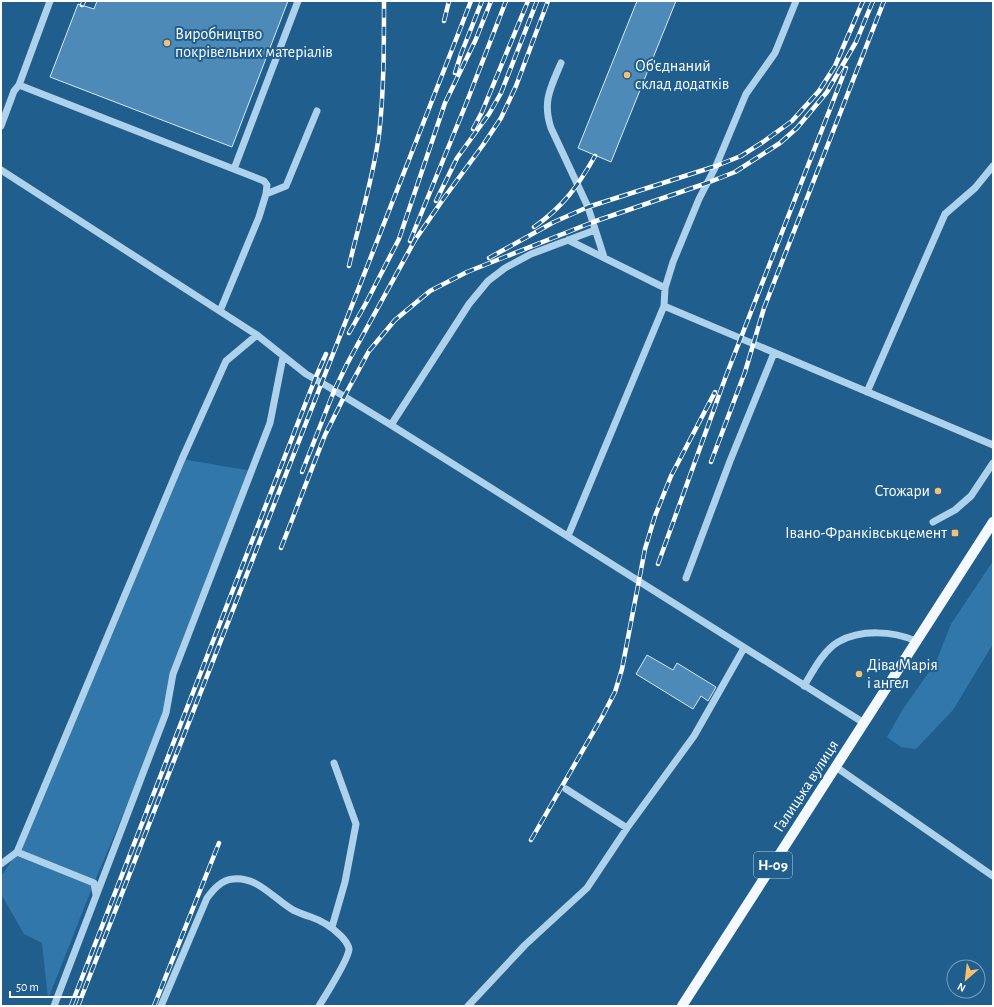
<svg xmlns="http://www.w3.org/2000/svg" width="994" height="1007" viewBox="0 0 994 1007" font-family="'Alegreya Sans',sans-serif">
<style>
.green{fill:#3177a9}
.building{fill:#4d8ab7;stroke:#d3e9f9}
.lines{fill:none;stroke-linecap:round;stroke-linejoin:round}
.minor{stroke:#aed2ec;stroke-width:7}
.major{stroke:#f4f9ff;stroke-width:10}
.rail-casing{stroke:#fff;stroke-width:4.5}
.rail{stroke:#205e8d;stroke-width:3;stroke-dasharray:9;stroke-linecap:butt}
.poi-dot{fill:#f9bf6f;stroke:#205e8d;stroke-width:1.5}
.labels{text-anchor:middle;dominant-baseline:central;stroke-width:4;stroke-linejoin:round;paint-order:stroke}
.shield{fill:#205e8d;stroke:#bccfdd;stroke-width:1}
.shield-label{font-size:15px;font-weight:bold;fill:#fff}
.poi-label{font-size:16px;fill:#fff;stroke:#205e8d;text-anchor:start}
.street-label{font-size:16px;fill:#fff;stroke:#205e8d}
</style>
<rect width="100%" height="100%" fill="#205e8d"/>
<!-- green -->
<path class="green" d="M182,459L252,471L173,674L166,713L94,883L48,999L42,943L24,934L1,894V877L17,852Z
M993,561V644L953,710L916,749L901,747L887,737L903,709L936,662L951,624Z"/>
<!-- building -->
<path class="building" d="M97,1H288L232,147L50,77L78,4L94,9Z
M637,1H676L611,162L578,148Z
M647,655L673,670L677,663L716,687L708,701L701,696L693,709L636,674Z"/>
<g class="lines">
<!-- minor -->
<path class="minor" d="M796,1L775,53L746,94L716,166L699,199L673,262L665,288L664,306L993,445
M561,63C551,87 542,101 551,128L588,207L604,257
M19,85L264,181L267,185L266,194L259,217L220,311
M1,126L14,91L19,85L50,1
M234,169L298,1
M1,170L257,335L306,374L327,386L391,425L864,723
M266,194L286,186L317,111
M568,240L665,288
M867,392L945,214L975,188L993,166
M391,425L469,304L488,281L505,268L531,254L595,230
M933,522L955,510L971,496L993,463
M568,536L664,306
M686,578L730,461L774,353
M804,686C813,671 823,651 838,642C861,629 893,631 916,641
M836,767L993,876
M566,789L627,828
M17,852L94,883L96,895
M1,864L17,852L182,459L226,361L257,335
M332,927L345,882L356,824L334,763
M54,1006L166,713L173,674L270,423L283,357
M161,1006L207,898C213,890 221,880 233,879C257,876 274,899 293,910C299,913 305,915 311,917C323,921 332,927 341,936C344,939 348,944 349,949C349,959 325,996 319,1006
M468,1006L525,945L587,888L627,828L694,736L744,648"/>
<!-- major -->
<path class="major" d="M682,1006L993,522"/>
<defs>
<path id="rail" d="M82,5L84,1
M444,21L449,1
M455,73L461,54L482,1
M473,129L482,112L528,1
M436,201L457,158L489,114L501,93L537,1
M534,227C563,207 578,186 595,156
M410,241L466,104L506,1
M489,258L554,222L588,207L716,166L741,156L763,142L792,121L819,91L835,66L863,1
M349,266C359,223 373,179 379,135C384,91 384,46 384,1
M349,333L366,303L399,239L445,103L476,39L491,1
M711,462L745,372L764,308L884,1
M302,472L334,391L347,364L415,240L444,198L483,145L501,118L516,86L548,1
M281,548L325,435L344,397L369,351L395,320L430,291L467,272L593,222L707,183L735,172L780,143L797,128L827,92L856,42L873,1
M658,564L726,376L846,68
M531,840L602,717L615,692L622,669L645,549L655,516L671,476L715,392
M71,1006L315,379L326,354
M78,1006L471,1
M154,1006L219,843"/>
</defs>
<!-- rail casing -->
<use href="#rail" class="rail-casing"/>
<!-- rail -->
<use href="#rail" class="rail"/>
</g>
<!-- markers -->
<g class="poi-dot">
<circle cx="167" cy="43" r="4"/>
<circle cx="627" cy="75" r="4"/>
<circle cx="938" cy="491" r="4"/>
<rect x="951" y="529" width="8" height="8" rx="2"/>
<circle cx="859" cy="674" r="4"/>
</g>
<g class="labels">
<!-- shield labels -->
<rect class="shield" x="754" y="852" width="38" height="26" rx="3"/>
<g class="shield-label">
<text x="773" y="865">Н-09</text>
</g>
<!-- poi labels -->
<g class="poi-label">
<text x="175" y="34">Виробництво<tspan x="175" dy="18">покрівельних матеріалів</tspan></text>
<text x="635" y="66">Об'єднаний<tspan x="635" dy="18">склад додатків</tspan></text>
<text x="930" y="491" text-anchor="end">Стожари</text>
<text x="947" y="533" text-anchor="end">Івано-Франківськцемент</text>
<text x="867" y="665">Діва Марія<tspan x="867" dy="18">і ангел</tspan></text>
</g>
<!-- street labels -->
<g class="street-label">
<text transform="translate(806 786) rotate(-57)">Галицька вулиця</text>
</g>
</g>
<!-- border -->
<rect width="994" height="1007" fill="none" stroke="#ffffff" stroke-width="4"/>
<!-- north arrow -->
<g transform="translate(966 979) rotate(208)"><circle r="19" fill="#205e8d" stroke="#799ebb"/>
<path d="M0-3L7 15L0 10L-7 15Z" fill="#f9bf6f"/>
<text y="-6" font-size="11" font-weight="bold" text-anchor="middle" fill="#ffffff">N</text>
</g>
<!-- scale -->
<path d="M10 991v6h72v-6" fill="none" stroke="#ffffff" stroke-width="2"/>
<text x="16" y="991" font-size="12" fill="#ffffff" stroke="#205e8d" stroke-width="3" paint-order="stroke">50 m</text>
</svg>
